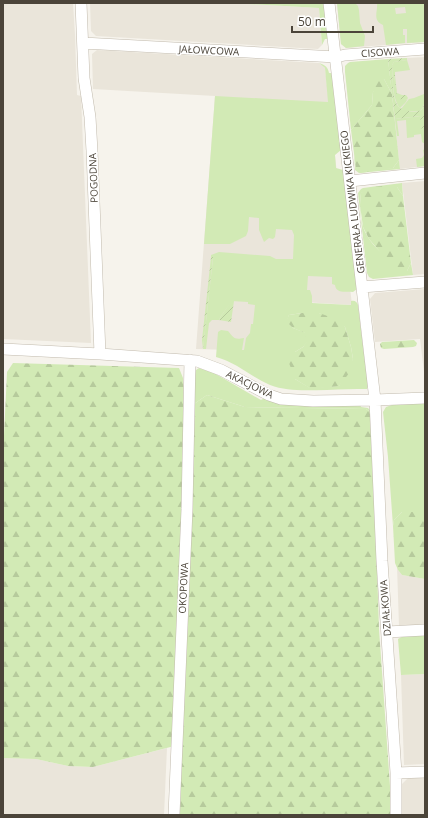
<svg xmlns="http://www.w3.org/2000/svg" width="428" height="818" viewBox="0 0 428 818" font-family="'Open Sans',sans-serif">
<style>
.residential{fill:#eae5da}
.grass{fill:#d2eab5;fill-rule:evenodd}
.forest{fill:url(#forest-firs)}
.garden{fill:url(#garden-furrows)}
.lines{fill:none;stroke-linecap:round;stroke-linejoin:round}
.minor-casing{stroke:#c2bbae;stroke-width:12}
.minor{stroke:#fff;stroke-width:11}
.labels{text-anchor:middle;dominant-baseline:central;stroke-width:3;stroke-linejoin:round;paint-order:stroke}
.street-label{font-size:10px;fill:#4b4439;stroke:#fff}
</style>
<defs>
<pattern id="forest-firs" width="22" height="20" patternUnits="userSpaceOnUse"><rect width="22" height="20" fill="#d2eab5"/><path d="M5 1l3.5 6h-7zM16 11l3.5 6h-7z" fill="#b6ca9c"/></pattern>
<pattern id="garden-furrows" width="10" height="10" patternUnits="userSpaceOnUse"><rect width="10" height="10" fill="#d2eab5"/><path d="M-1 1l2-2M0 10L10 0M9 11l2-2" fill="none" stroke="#b6ca9c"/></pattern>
</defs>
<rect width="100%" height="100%" fill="#f6f3ec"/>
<!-- residential -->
<path class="residential" d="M3,3H73L75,35L77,95L81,96L91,343L3,339Z
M90,3H231L319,8L322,45L318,49L96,36L91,31Z
M337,3H425V42L346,48L341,44Z
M97,50L319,63L325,68L352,305L271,300L266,351L196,349L215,96L93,89L92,54Z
M425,57V166L400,169L388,59Z
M425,181V274L413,275L402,183Z
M425,289V380L420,339L375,342L370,299L375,293Z
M397,566L398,570L402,575L425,579V625L399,626Z
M425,674V764L404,765L401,675Z
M167,748L164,815H3V758L36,759L68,766L93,767Z
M409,777H425V815H401L402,784Z"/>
<!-- grass -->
<path class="grass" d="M231,3H325L328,39H325L322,45L319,8Z
M337,3H355L358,6L359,10L360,23L365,36L364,46L346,48L341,44Z
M377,3H425V42L407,43V29H403V35H405V43L386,45L383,25C372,20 378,12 377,3ZM405,7L406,13L396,14L395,8Z
M388,59L392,94L384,79L373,92L372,105L351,130L345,72V66L348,63L350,62Z
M407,60L410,70L395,72V75H394L397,95L406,100L408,98L406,102L400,108C392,99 393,77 392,65L394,62Z
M319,63C325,65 328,67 329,73H332L341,150L335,155L336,168L343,170L357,289L353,292C346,291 336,294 335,285L332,284V277L308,276L307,290H310L312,296V303L351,305V301C355,300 357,302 358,305L368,386L367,389C354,389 341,389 327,390C308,390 288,392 270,385C251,377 236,362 216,357L218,332L221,330L228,331C234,338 234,340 244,338L242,350H244L246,338L250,333L251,324H253L255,305L248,304V302L231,301C228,308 222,313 219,320H212L209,323L206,349H203L213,258L211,257V255L219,252L270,256L276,259H293L294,235L292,230L276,229L275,237L273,239L269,238L264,242L259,230V218L249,217L248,231L246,236L230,244H204L215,96L328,102L325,68ZM302,313H319L345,327L351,347L353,359L339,386L310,388L295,379V352L303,347L308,341L306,333L293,328L287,321L289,315Z
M424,94C425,100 425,108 419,111H405L401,109L409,99L414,98Z
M421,116L422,132H425V144L422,142L421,134L414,135V137L407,138L406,120L397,121L399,136H397L395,119Z
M425,149V166L417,167L416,159L422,158L424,155L423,150Z
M354,151L356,169L393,168L399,160L400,169L359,173L355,170Z
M402,183L403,196L397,187L361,193C360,203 360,218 363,227C370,247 390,260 407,271L411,263L413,275L373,279L369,277L367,273L358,193L361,189L363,188Z
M199,368L214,373L261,400L265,398L360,404L361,407L368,408L372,413L366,409L245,407L207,395L194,404L195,374L196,370Z
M425,402V512H402L394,520L393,526L388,457L383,412L386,407L392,405V403Z
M425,635V674L401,675L398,639C404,634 417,635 425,635Z"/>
<!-- forest -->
<path class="forest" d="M384,79L392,94L399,160L393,168L360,173L356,169L351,130L372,105L373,92L377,80Z
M387,186L397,187L403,196L411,263L407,271L400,275L394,272L381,253L369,239L363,227L360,205L361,193L371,187Z
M302,313H319L336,319L345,327L351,347L353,359L350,372L339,386L311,389L295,379L289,363L295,352L303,347L307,341L305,333L293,328L286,321L289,315Z
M414,340L417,343L416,346L413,347L384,349L381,348L380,344L382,342Z
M13,363L179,368L183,378L184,404H194L207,395L245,407L366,409L372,413L379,629L390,786L392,815H180L182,744L93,767L68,766L36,759L3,758V457L7,372Z
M402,512H425V579L402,575L398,570L395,563L393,526L394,520Z"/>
<!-- garden -->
<path class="garden" d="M407,58V60L394,62L392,65C393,76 392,98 398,106C402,111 418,114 422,109C425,106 425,98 424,94L425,93V132H422L420,116L395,119L388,59Z
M394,75H395L397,93L402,95H406L408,98L406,100L399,99L397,97Z
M211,257H213L203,349L202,340Z
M230,301H234L231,322L219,320C222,313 228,308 230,301Z"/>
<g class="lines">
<defs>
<path id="minor" d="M81,3L84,78L90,117L92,151L100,354
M329,3L375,400L382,561L396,773V815
M83,43L336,57L345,55L425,49
M350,181L425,173
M362,287L425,282
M3,349L100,354L197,361L221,370L269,395L281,399L313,401L375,400L425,398
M387,632L425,630
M396,773L425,772
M174,815L187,509L190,360"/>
</defs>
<!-- minor casing -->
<use href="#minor" class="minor-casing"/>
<!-- minor -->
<use href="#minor" class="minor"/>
</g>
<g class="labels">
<!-- street labels -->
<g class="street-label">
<text transform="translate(209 50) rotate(3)">JAŁOWCOWA</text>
<text transform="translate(380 52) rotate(-4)">CISOWA</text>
<text transform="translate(93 178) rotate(-92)">POGODNA</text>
<text transform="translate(352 202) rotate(-97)">GENERAŁA LUDWIKA KICKIEGO</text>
<text transform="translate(250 384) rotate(26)">AKACJOWA</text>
<text transform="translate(183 588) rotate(-87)">OKOPOWA</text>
<text transform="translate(385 608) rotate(-94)">DZIAŁKOWA</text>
</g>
</g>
<!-- border -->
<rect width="428" height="818" fill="none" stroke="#4b4439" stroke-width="8"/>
<!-- scale -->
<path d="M292 26v6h81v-6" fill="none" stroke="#4b4439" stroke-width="2"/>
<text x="298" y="26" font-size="12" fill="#4b4439" stroke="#ffffff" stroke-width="3" paint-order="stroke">50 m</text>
</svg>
